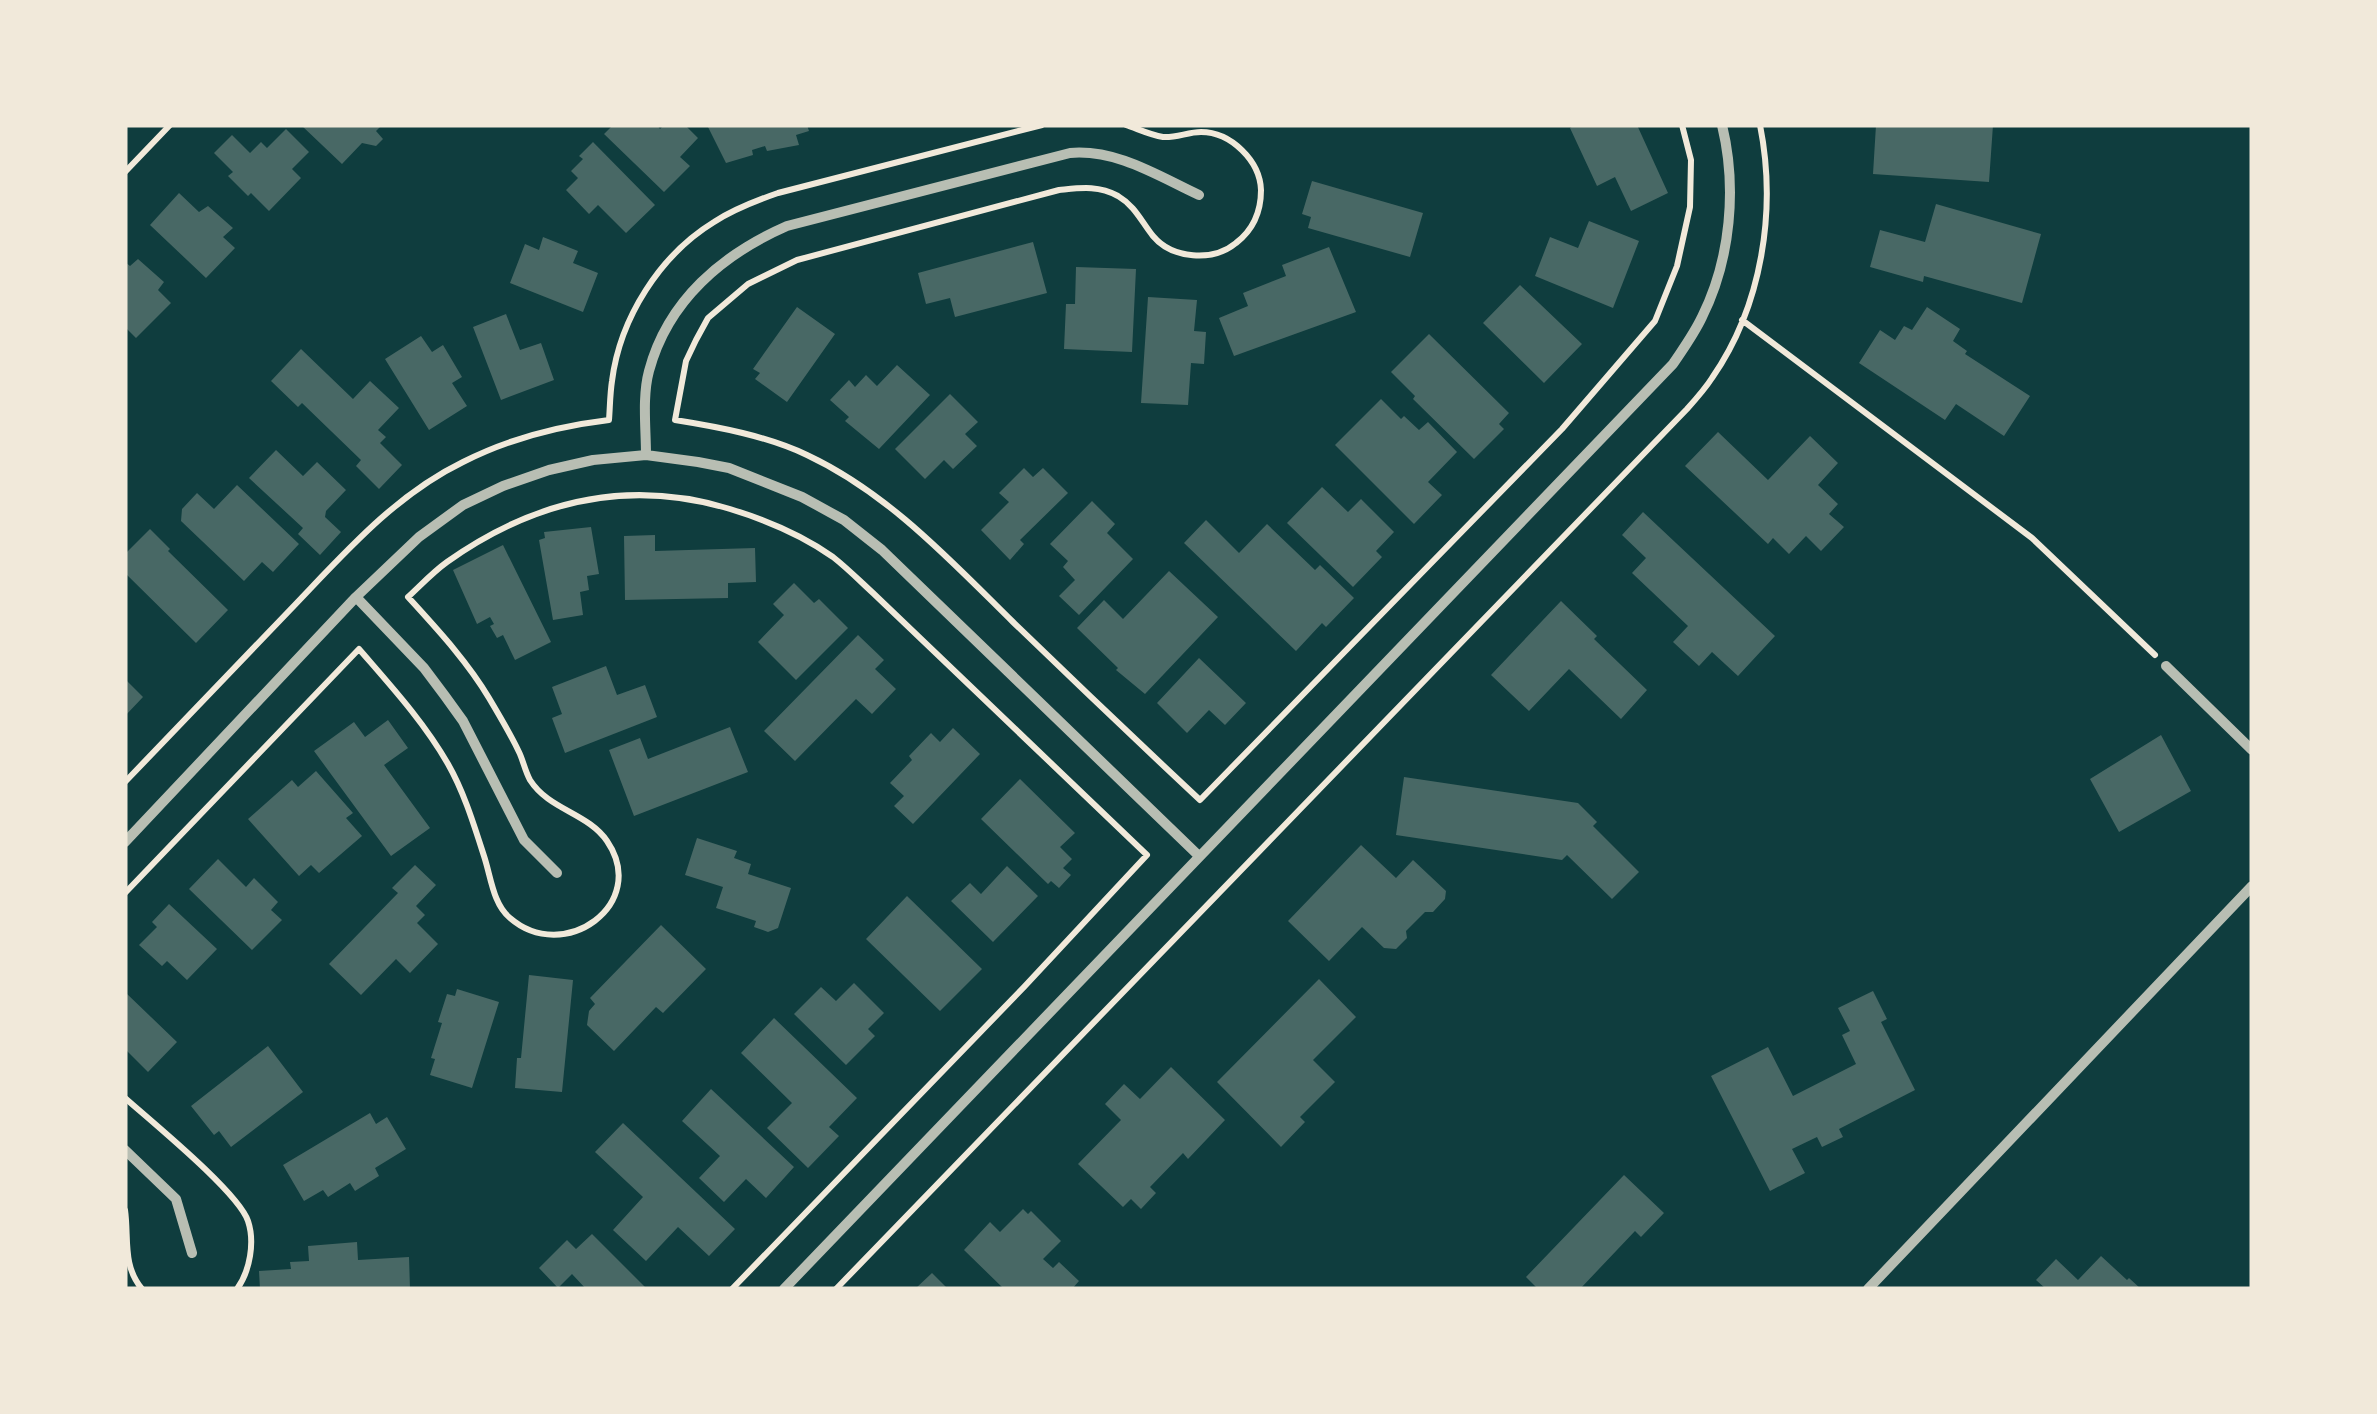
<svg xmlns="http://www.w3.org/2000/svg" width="2377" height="1414" viewBox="0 0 2377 1414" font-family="'PT Sans Narrow',sans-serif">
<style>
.building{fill:#486865}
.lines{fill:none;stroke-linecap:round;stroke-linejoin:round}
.path{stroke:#f1e9da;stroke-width:6}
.minor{stroke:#b8beb3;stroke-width:10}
</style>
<rect width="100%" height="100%" fill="#0f3d3e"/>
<!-- building -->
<path class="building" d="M301,125H382L376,131L383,139L376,146L362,143L342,164Z
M613,125H657L660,129L664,125H685L698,138L680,157L690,166L664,192L604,134Z
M707,125H807L809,131L796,135L799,145L767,151L765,146L752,150L753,155L726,163Z
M1575,125H1637L1668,193L1631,211L1615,177L1597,186L1570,128Z
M1876,125H1993L1989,182L1873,174Z
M286,129L309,152L292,169L301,178L269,211L251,193L248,196L228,176L233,172L214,153L232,135L250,153L261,142L267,148Z
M593,142L655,205L626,233L598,205L589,214L566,190L578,178L571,171L583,159L579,156Z
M1312,181L1423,213L1410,257L1308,228L1311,217L1302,214Z
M179,193L199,212L208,206L233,228L223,237L235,248L206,278L150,225Z
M1936,204L2041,234L2022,303L1924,276L1923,282L1870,267L1880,230L1925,242Z
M1589,221L1639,241L1613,308L1535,276L1550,237L1578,248Z
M543,237L578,251L573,263L598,273L583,312L510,283L525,244L539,250Z
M1033,242L1047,293L955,317L950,298L926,304L918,273Z
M1329,247L1356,312L1234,356L1219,318L1248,306L1243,293L1286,276L1282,265Z
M138,259L164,282L158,290L171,303L136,338L125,327V262L130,266Z
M1076,267L1136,269L1132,352L1064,349L1066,304H1075Z
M1520,285L1582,344L1544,383L1483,323Z
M1148,297L1197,300L1194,331L1206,332L1204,364L1191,363L1188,405L1141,403Z
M797,307L835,334L787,402L755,379L760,373L753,369Z
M1927,307L1960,329L1953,341L1967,351L1965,354L2030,396L2004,436L1956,404L1945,420L1859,363L1880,330L1895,340L1904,326L1912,330Z
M506,314L520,350L541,343L554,380L501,400L473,327Z
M1429,334L1509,413L1499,424L1504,429L1474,459L1413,399L1415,396L1391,372Z
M421,336L432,352L443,345L462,377L452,383L467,406L429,430L385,359Z
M301,349L353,399L370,381L399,408L378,430L386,437L380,443L402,465L379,489L356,466L361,460L302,403L298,407L271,381Z
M897,365L930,395L879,449L845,421L849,417L830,400L849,380L855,387L866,375L877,386Z
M950,394L978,422L965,434L977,446L953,469L944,460L925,479L895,449Z
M1381,399L1401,419L1404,416L1419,430L1428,422L1457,452L1428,482L1442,495L1414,524L1335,445Z
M1718,432L1768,480L1810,436L1838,463L1818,485L1838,504L1829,514L1844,527L1821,551L1806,536L1789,554L1773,538L1768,544L1685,466Z
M276,450L303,476L317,462L346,490L326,511L325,517L341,532L320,555L298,534L303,528L249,478Z
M1024,468L1033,477L1043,468L1068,493L1020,540L1024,544L1010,560L981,530L1009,502L999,493Z
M237,485L299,544L273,572L262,562L244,581L181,521L182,509L197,493L214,509Z
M1322,487L1348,512L1361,499L1394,532L1376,551L1382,557L1353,587L1287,523Z
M1092,501L1115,524L1107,533L1133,559L1079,615L1059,596L1075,580L1063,567L1068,561L1050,544Z
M1643,512L1775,636L1738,676L1712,652L1699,666L1673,642L1688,626L1632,573L1646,558L1622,535Z
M1206,520L1239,553L1267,524L1315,570L1320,565L1354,598L1326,627L1322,623L1296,651L1184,543Z
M591,527L599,574L587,576L589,590L580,592L583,615L553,620L539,540L545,538L544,532Z
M150,529L170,549L168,551L228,610L196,643L125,573V554Z
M655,535V551L755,548L756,582L728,583V598L625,600L624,536Z
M503,545L551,642L515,660L503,635L497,638L490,626L494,624L490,617L477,624L453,570Z
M1169,571L1218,617L1145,694L1116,670L1118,668L1077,628L1104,600L1123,619Z
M794,583L814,603L819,599L848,628L796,680L758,642L784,615L773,604Z
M1561,601L1597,636L1594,639L1647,690L1621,719L1569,669L1529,711L1491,675Z
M858,635L884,660L875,669L896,689L872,714L856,699L795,761L764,731Z
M1199,658L1246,703L1225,725L1209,710L1187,733L1157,703Z
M606,666L617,695L645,685L657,717L565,753L552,718L562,714L552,687Z
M125,679L143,697L125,716Z
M388,720L408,748L384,765L430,828L391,856L314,751L354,722L365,737Z
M730,727L748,772L634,816L609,750L640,738L648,759Z
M953,728L980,754L913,824L894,806L904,796L890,783L912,760L909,756L931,733L940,742Z
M2161,735L2191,791L2119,832L2090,779Z
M316,771L353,813L346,818L362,836L319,873L311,865L299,876L248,819L292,780L298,787Z
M1404,777L1578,803L1597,822L1593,826L1639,872L1612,899L1567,855L1562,860L1396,835Z
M1020,779L1075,833L1060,847L1072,859L1063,868L1071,875L1059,888L1051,881L1048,884L981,819Z
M697,838L737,851L734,858L751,864L748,874L791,888L778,928L768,932L754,927L756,921L716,908L723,887L685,875Z
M1361,845L1396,878L1413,860L1446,891L1445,899L1433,912H1425L1406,931L1407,938L1396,949L1384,948L1362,927L1329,961L1288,921Z
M218,859L246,887L254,878L278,902L271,910L282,920L252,950L189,889Z
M415,865L436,885L416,906L425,915L417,923L438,944L410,973L396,959L361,995L329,964L398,893L392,888Z
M1007,866L1038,896L993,942L951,901L970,883L981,894Z
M907,896L982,969L940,1011L866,939Z
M169,904L217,949L187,980L167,961L162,966L139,945L157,927L152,922Z
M661,925L706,969L663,1013L656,1007L614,1051L587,1025L589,1011L595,1004L590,998Z
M529,975L573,980L562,1092L515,1088L517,1058H521Z
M1319,979L1356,1017L1313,1060L1335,1082L1300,1117L1305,1122L1281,1147L1217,1082Z
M854,983L884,1013L868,1029L875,1036L846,1065L794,1014L821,987L836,1001Z
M457,989L499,1002L472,1088L430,1075L435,1059L431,1058L442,1023L438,1022L447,994L455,996Z
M1873,991L1887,1019L1881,1022L1915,1090L1839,1129L1843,1137L1822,1147L1817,1137L1792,1149L1805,1173L1770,1191L1711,1076L1768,1047L1793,1096L1856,1064L1842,1035L1850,1031L1838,1008Z
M125,992L177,1042L148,1072L125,1049Z
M774,1018L857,1098L829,1127L839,1136L808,1168L767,1128L792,1103L741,1053Z
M268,1046L303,1092L231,1147L219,1131L214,1135L191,1106Z
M1171,1067L1225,1120L1188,1159L1183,1153L1150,1187L1156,1193L1141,1209L1131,1199L1123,1207L1078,1164L1121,1120L1105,1104L1124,1084L1140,1099Z
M711,1089L794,1167L766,1198L746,1179L724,1202L699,1178L720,1156L682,1121Z
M370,1113L376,1124L387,1117L406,1149L375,1168L379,1176L355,1191L350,1183L328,1197L323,1190L304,1201L283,1165Z
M623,1123L735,1229L709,1256L678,1227L646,1261L613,1230L643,1197L595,1152Z
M1624,1175L1664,1213L1641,1237L1635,1231L1580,1289H1538L1526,1277Z
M1023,1209L1028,1214L1031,1211L1061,1241L1043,1259L1053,1268L1059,1262L1079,1281L1072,1289H1004L964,1250L990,1222L1000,1232Z
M592,1234L647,1289H586L572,1274L558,1288L539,1268L567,1240L576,1249Z
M357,1242L358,1260L409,1257L410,1289H260L259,1271L291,1269L290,1262L309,1261L308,1246Z
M2101,1256L2127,1280L2129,1278L2141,1289H2046L2036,1280L2056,1259L2078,1280Z
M932,1273L948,1289H915Z"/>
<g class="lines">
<!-- path -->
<path class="path" d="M1126,125C1138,129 1150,135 1163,137C1176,138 1188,132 1201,132C1231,132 1260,161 1261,190C1261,212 1253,230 1236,243C1213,262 1172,259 1153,236C1141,221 1135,206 1118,196C1098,185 1080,188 1059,190L797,260L748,284L708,318L696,340L686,361L675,420C719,427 767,436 807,455C888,493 950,560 1013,622C1075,682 1137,741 1200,800L1562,429L1655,321L1677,266L1690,207L1691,160L1682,125
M125,172L170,125
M1742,320L2032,538L2155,655
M125,782C180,725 235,668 289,611C342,556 393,496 463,462C508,439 559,426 609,420C610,407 610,394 612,381C620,318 660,255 714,222C734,209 755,201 778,193L1042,125
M125,893L359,649C391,686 424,722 448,764C464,792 474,825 484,856C491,877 493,904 510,918C564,965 650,904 607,841C588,813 549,810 530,780C525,771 523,760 519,752C510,733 499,715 489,698C467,661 437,629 408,597C421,585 433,572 447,562C533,501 628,478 730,509C766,520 802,535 833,557C847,568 860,581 873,593L1147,855L1024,987L732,1289
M125,1098C152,1122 238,1192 248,1221C255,1242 250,1271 237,1289
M125,1210C129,1238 122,1265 142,1289
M836,1289L1687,409C1696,399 1705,389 1712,378C1762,306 1777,210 1760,125"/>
<!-- minor -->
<path class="minor" d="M646,455C646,428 642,397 649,371C668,300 723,254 787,226L1070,153C1117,149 1158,176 1199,195
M356,597L424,668L445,696L463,721L524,840L557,873
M2166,666L2252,750
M125,842L356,597L419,537L463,505L503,486L549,470L593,460L646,455L698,462L729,468L802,497L844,520L882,550L1199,856
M125,1150L176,1199L192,1253
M784,1289L1673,364C1683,349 1694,334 1702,317C1731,259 1737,187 1722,125
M1868,1289L2252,886"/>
</g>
<!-- border -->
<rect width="2377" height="1414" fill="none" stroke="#f1e9da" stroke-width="255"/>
</svg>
